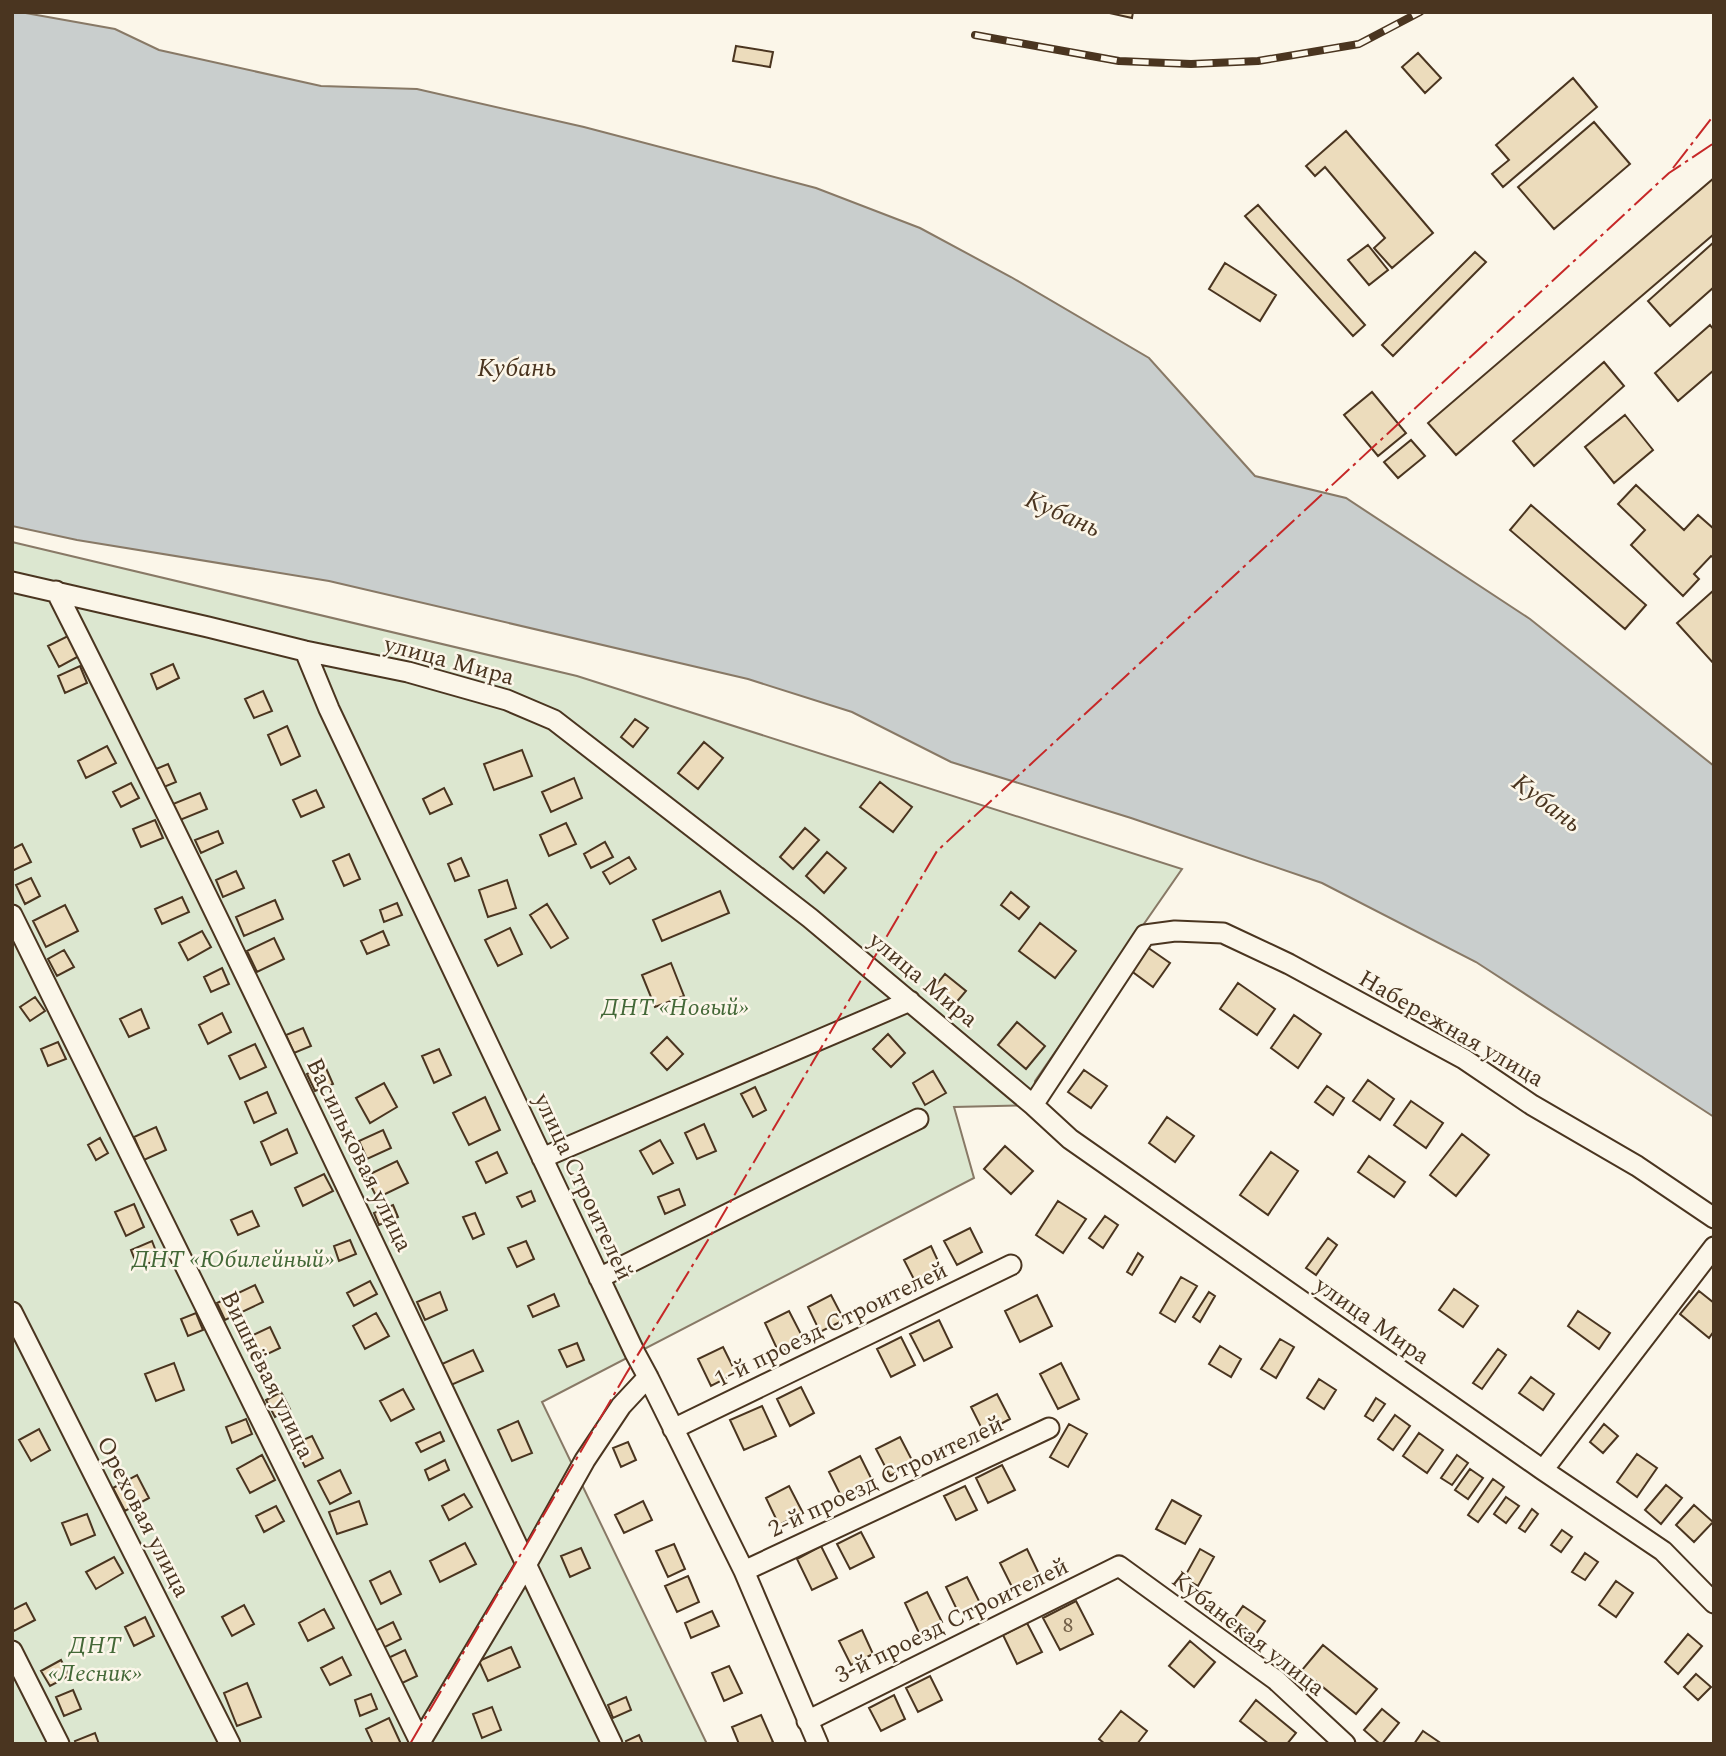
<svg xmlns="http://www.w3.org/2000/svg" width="1726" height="1756" viewBox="0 0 1726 1756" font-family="Spectral,serif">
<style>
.green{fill:#dce7d0;stroke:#887966;stroke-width:2}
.water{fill:#c9cecd;stroke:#887966;stroke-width:2}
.building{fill:#ecdcbc;stroke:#4a3520;stroke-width:2}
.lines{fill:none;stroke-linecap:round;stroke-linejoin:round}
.minor-casing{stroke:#4a3520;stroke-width:23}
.minor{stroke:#fbf6e9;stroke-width:19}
.rail-casing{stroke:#4a3520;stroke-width:8}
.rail{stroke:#fbf6e9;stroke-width:5;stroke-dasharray:16;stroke-linecap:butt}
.power{stroke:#c62828;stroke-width:2;stroke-dasharray:24 5 3.5 5;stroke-linecap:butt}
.labels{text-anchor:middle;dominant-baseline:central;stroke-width:5;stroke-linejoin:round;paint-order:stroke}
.number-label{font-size:21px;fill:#725f47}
.street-label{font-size:24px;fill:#4a3520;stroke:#fbf6e9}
.park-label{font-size:24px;font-style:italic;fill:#436837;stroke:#fbf6e9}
.water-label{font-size:26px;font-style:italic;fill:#4a3520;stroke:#fbf6e9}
</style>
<rect width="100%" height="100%" fill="#fbf6e9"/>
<!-- green -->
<path class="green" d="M12,542L577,676L1182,869L1035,1081L1033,1105L954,1107L974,1178L542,1402L707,1744H12Z"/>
<!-- water -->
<path class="water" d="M12,12H20L115,29L159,50L321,86L417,89L584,127L816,188L920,228L1011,277L1149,358L1255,476L1346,498L1530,619L1714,766V1117L1476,962L1322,883L1131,818L951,762L852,712L748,679L329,581L77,540L12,526Z"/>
<!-- building -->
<path class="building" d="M1105,12H1133L1132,18Z
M736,46L773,52L770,67L733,61Z
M1418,53L1441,78L1425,93L1402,67Z
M1573,78L1597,107L1503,187L1492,174L1509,160L1496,145Z
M1594,122L1630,164L1554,229L1518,187Z
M1346,131L1433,233L1392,268L1374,248L1385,238L1325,167L1315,176L1306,166Z
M1714,178V234L1456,455L1428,423Z
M1258,205L1365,325L1353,336L1245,216Z
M1714,242V287L1670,326L1648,301Z
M1368,245L1388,270L1369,285L1348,260Z
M1475,252L1486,262L1393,356L1382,345Z
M1225,263L1276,295L1260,321L1209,289Z
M1710,325L1714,330V370L1678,401L1655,373Z
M1604,362L1624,386L1534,466L1513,441Z
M1372,392L1406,433L1378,456L1344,415Z
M1625,415L1653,450L1614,483L1585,447Z
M1411,440L1425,456L1398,478L1384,462Z
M1636,485L1684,530L1698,515L1714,529V558L1711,556L1694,574L1699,579L1683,596L1631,545L1645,530L1618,504Z
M1531,505L1646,605L1625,629L1510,530Z
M1714,590V664L1677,623Z
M68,636L79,656L59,667L48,646Z
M173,664L179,678L157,689L151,674Z
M80,666L87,683L65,693L58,676Z
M263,691L272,711L254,718L245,699Z
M635,719L648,728L633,747L621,737Z
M287,726L300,756L281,765L268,735Z
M704,742L723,758L698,789L678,773Z
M107,746L116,763L86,778L78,761Z
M522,750L532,776L494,790L484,764Z
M168,764L176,782L164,787L156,769Z
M574,778L582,798L551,812L542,792Z
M880,782L912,807L893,832L860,807Z
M131,783L139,798L121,807L113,792Z
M444,788L452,804L430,814L423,799Z
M316,790L324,807L301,817L293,800Z
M200,793L207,809L180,820L173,804Z
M155,820L163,838L141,847L133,829Z
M566,823L576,844L549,856L540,835Z
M805,828L819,840L793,869L780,857Z
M218,831L223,843L201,853L195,840Z
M605,842L613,857L591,868L584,854Z
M22,844L31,862L12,871V849Z
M827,852L846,868L824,893L806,876Z
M349,854L360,879L344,886L333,861Z
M629,857L636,869L610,884L603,872Z
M461,858L469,876L455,881L448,864Z
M236,871L244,888L223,897L216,880Z
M31,878L40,896L25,904L16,885Z
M507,880L516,908L488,917L479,890Z
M720,891L729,913L662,941L653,920Z
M1011,892L1029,907L1019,919L1001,905Z
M182,897L189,912L162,924L155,909Z
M275,900L283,919L244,936L236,917Z
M397,903L402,915L384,922L380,910Z
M547,904L568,938L551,948L530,915Z
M65,905L78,931L46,947L33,921Z
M1040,923L1076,951L1055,978L1019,951Z
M510,928L522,954L498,966L485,940Z
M202,931L211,947L188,960L179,943Z
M383,931L389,945L367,954L361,941Z
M274,938L284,959L257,972L247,951Z
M1147,947L1170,963L1153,987L1130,970Z
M64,950L74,967L57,976L48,959Z
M671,963L684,996L655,1007L642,975Z
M222,968L229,984L211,992L204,977Z
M945,974L966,991L949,1011L929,994Z
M1238,983L1275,1009L1257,1035L1220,1009Z
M35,997L45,1011L30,1021L20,1007Z
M141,1009L149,1028L129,1037L120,1019Z
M222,1013L231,1032L208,1044L199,1025Z
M1294,1015L1321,1034L1298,1068L1271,1048Z
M1017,1022L1045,1046L1026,1069L998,1045Z
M303,1028L311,1046L294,1053L286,1035Z
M888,1034L905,1053L891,1067L873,1049Z
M667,1037L683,1054L667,1070L651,1053Z
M58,1042L66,1059L48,1066L41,1049Z
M255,1044L266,1067L240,1079L229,1056Z
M439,1049L451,1075L434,1083L422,1056Z
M325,1066L333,1084L315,1091L307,1074Z
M1084,1070L1107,1086L1091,1108L1068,1092Z
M933,1071L946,1093L925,1105L913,1083Z
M1368,1080L1394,1099L1380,1120L1353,1101Z
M384,1083L397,1107L370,1123L356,1098Z
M1327,1086L1344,1098L1333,1115L1315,1102Z
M755,1087L766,1110L753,1117L741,1094Z
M267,1092L276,1113L254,1123L245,1102Z
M485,1097L500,1130L469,1145L453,1113Z
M1411,1101L1443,1123L1426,1148L1394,1125Z
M1167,1117L1194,1136L1175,1162L1149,1143Z
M704,1124L716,1151L697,1159L685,1133Z
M156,1127L166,1150L144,1160L134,1137Z
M287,1129L297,1153L271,1165L261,1142Z
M383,1130L391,1148L367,1159L359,1141Z
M1462,1134L1489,1155L1456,1196L1430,1175Z
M100,1138L108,1153L96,1160L88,1145Z
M660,1140L673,1163L653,1174L640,1151Z
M1005,1146L1033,1171L1011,1194L984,1169Z
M497,1152L507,1173L486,1183L476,1162Z
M1271,1152L1298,1171L1268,1215L1240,1195Z
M1369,1156L1405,1182L1394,1197L1358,1172Z
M397,1161L408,1183L377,1198L366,1176Z
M324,1174L333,1191L303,1206L295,1188Z
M679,1189L685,1205L665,1214L658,1197Z
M531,1191L535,1201L522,1207L517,1197Z
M1058,1201L1086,1219L1063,1253L1036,1235Z
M134,1204L144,1227L126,1236L115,1212Z
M393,1205L398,1217L379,1225L374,1213Z
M252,1211L259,1226L238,1235L231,1220Z
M475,1213L484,1234L473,1239L463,1217Z
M1105,1216L1118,1225L1103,1248L1089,1238Z
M970,1228L982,1252L957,1265L944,1241Z
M1328,1238L1337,1245L1316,1275L1306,1268Z
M350,1240L356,1254L339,1261L334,1246Z
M152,1241L159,1259L138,1268L131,1250Z
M526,1241L534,1259L517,1267L508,1248Z
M931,1246L944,1274L918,1287L904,1260Z
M1138,1253L1143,1257L1132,1275L1127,1272Z
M1181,1277L1197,1286L1175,1322L1160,1313Z
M370,1281L377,1294L354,1306L347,1293Z
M255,1285L263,1302L225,1320L217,1303Z
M1454,1289L1478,1306L1463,1327L1439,1310Z
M1699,1291L1714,1303V1331L1709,1338L1680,1314Z
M440,1292L447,1310L425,1320L417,1302Z
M1209,1292L1215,1296L1200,1322L1193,1317Z
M554,1294L559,1306L533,1317L528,1306Z
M831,1295L844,1320L820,1332L808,1307Z
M1037,1295L1052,1326L1020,1342L1005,1311Z
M789,1311L804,1340L779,1353L765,1323Z
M1578,1311L1610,1333L1599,1349L1568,1326Z
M196,1313L203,1330L188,1336L181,1319Z
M376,1313L389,1336L365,1349L353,1326Z
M939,1320L952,1347L924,1361L910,1334Z
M270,1327L280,1348L257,1359L247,1338Z
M901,1337L915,1365L891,1377L877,1349Z
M1280,1339L1294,1347L1276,1378L1261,1369Z
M577,1343L584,1360L567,1367L559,1350Z
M1220,1346L1241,1359L1231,1377L1209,1364Z
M723,1347L736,1373L711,1386L698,1359Z
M1498,1349L1506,1355L1482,1389L1473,1383Z
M473,1350L483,1371L451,1385L442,1364Z
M174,1363L184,1390L156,1401L145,1374Z
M1061,1363L1079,1399L1058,1409L1040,1374Z
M1531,1377L1554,1394L1543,1410L1519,1393Z
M1319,1379L1336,1390L1324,1409L1307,1398Z
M801,1387L814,1413L790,1426L777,1399Z
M403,1389L414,1409L391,1421L380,1401Z
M281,1392L290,1409L275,1417L266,1400Z
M997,1394L1010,1419L984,1433L971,1407Z
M1376,1398L1385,1404L1373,1421L1365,1416Z
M762,1406L776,1436L744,1450L730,1420Z
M1395,1415L1410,1426L1393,1450L1378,1439Z
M246,1419L252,1434L232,1443L226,1427Z
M518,1421L532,1453L512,1461L498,1430Z
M1069,1424L1087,1434L1068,1467L1050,1457Z
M1604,1424L1618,1436L1603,1453L1590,1442Z
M39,1429L50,1450L31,1461L19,1440Z
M440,1432L444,1441L421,1452L416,1443Z
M1419,1433L1443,1450L1427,1473L1403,1456Z
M312,1436L323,1458L305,1467L294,1444Z
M900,1437L914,1464L890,1476L876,1449Z
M628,1442L636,1460L621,1467L613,1448Z
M1637,1454L1657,1468L1637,1497L1617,1482Z
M262,1455L275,1480L250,1493L237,1469Z
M1457,1455L1468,1463L1452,1485L1441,1478Z
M860,1456L872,1480L841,1496L829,1472Z
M445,1460L449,1470L429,1480L425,1470Z
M1002,1465L1015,1490L988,1503L976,1478Z
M1470,1469L1483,1478L1468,1499L1455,1490Z
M340,1470L351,1493L330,1504L318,1481Z
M137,1475L149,1498L125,1511L113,1488Z
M1493,1479L1504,1487L1478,1522L1468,1515Z
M1666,1485L1682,1498L1661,1524L1645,1510Z
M789,1486L803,1513L779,1525L766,1498Z
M965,1486L977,1510L956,1520L944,1496Z
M464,1494L472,1507L449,1520L442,1506Z
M1506,1497L1519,1506L1506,1523L1494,1514Z
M1172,1500L1201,1516L1185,1544L1156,1529Z
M359,1501L367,1524L337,1534L329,1512Z
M643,1501L652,1520L624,1533L615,1515Z
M1694,1505L1713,1522L1694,1542L1676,1525Z
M276,1506L284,1521L264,1532L256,1516Z
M1532,1509L1538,1514L1525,1532L1519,1528Z
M87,1514L95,1535L71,1545L62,1523Z
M1562,1530L1572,1537L1561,1552L1551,1545Z
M861,1532L874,1557L850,1569L837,1544Z
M465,1543L476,1564L440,1582L430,1561Z
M674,1544L685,1569L668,1577L656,1551Z
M821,1546L837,1578L812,1590L797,1559Z
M581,1548L590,1568L570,1577L561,1556Z
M1027,1549L1040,1576L1013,1589L1000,1563Z
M1200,1549L1214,1557L1198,1586L1184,1578Z
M1585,1553L1598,1562L1585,1580L1572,1572Z
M114,1557L123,1573L96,1589L86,1572Z
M390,1571L401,1594L381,1604L370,1581Z
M688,1576L699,1602L677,1612L665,1586Z
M967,1577L980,1603L959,1614L946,1587Z
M1616,1581L1633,1593L1616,1617L1599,1605Z
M927,1592L942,1622L919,1633L905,1603Z
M1076,1601L1093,1634L1060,1650L1043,1618Z
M26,1603L35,1620L14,1631L12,1627V1610Z
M244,1605L254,1624L232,1636L222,1617Z
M1243,1606L1265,1621L1253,1638L1231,1623Z
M324,1609L334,1628L308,1641L299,1623Z
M712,1611L719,1626L691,1638L685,1623Z
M145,1617L154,1636L134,1646L125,1627Z
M393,1622L401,1639L383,1648L375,1631Z
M1027,1623L1042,1652L1017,1664L1003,1635Z
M862,1630L873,1654L851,1665L839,1641Z
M1688,1634L1702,1646L1678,1674L1665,1662Z
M1190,1641L1215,1662L1194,1687L1169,1666Z
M1323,1645L1377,1689L1356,1714L1302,1670Z
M511,1647L520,1667L488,1681L479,1661Z
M405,1650L417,1676L398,1685L386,1659Z
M342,1657L351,1675L330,1685L321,1668Z
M61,1660L69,1676L50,1686L41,1671Z
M729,1666L742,1693L724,1701L712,1673Z
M1696,1674L1711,1687L1698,1700L1684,1687Z
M930,1676L942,1700L918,1712L906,1688Z
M247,1683L261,1717L237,1726L224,1693Z
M73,1690L81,1709L64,1716L56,1697Z
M371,1694L377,1709L360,1716L355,1700Z
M894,1695L905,1719L881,1731L869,1708Z
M626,1697L631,1710L613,1718L608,1705Z
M1256,1700L1296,1733L1287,1744H1269L1240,1721Z
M492,1707L501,1730L482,1738L473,1714Z
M1382,1709L1399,1723L1382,1744H1380L1364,1730Z
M1121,1711L1147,1731L1137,1744H1105L1099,1739Z
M761,1715L773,1742L769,1744H739L732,1727Z
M389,1718L401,1744H373L366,1729Z
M1423,1731L1442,1744H1414Z
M95,1733L99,1744H76L75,1741Z
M639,1735L643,1744H627L626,1741Z"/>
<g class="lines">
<defs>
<path id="minor" d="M12,582L208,627L305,651L408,672L507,700L554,720L810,918L1033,1105L1070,1139L1543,1470L1663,1551L1714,1603
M56,591C248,971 427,1359 612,1744
M305,651L329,709L635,1353L648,1377L744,1571L818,1744
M12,915L421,1744
M1033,1105L1145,935L1175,931L1223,933L1289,964L1464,1059L1532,1105L1637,1166L1714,1218
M542,1158L910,1001
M599,1278L918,1119
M12,1312L230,1744
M673,1429L1011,1265
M1543,1470L1714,1247
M744,1571L1049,1428
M12,1651L59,1744
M807,1721L1119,1566L1276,1680L1345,1744
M419,1744L526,1565L585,1460L621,1406L648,1377"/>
</defs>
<!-- minor casing -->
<use href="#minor" class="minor-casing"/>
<!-- minor -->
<use href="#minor" class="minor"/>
<defs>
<path id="rail" d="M975,35L1119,61L1191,64L1258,61L1359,44L1420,12"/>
</defs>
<!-- rail casing -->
<use href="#rail" class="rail-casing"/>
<!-- rail -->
<use href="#rail" class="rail"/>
<!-- power -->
<path class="power" d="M1673,168L1714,115
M410,1744L626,1374L708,1240L937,851L1669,173L1714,143"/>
</g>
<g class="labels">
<!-- number labels -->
<g class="number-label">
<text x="1068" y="1626">8</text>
</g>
<!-- street labels -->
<g class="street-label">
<text transform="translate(449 661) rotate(15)">улица Мира</text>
<text transform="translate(923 980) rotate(40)">улица Мира</text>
<text transform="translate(1451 1029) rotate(30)">Набережная улица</text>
<text transform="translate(359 1155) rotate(64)">Васильковая улица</text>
<text transform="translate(583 1187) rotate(65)">улица Строителей</text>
<text transform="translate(1372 1321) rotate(35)">улица Мира</text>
<text transform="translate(831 1325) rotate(-26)">1-й проезд Строителей</text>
<text transform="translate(267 1375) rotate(64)">Вишнёвая улица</text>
<text transform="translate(886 1477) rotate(-25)">2-й проезд Строителей</text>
<text transform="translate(143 1517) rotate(63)">Ореховая улица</text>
<text transform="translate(952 1621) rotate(-26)">3-й проезд Строителей</text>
<text transform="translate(1248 1634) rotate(38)">Кубанская улица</text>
</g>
<!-- park labels -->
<g class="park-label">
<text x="675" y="1008">ДНТ «Новый»</text>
<text x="233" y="1260">ДНТ «Юбилейный»</text>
<text x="95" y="1646">ДНТ<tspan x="95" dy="28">«Лесник»</tspan></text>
</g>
<!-- water labels -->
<g class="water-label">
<text x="517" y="368">Кубань</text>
<text transform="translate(1063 514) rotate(24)">Кубань</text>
<text transform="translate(1547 803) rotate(37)">Кубань</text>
</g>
</g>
<!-- border -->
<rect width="1726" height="1756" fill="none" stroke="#4a3520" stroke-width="28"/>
</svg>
